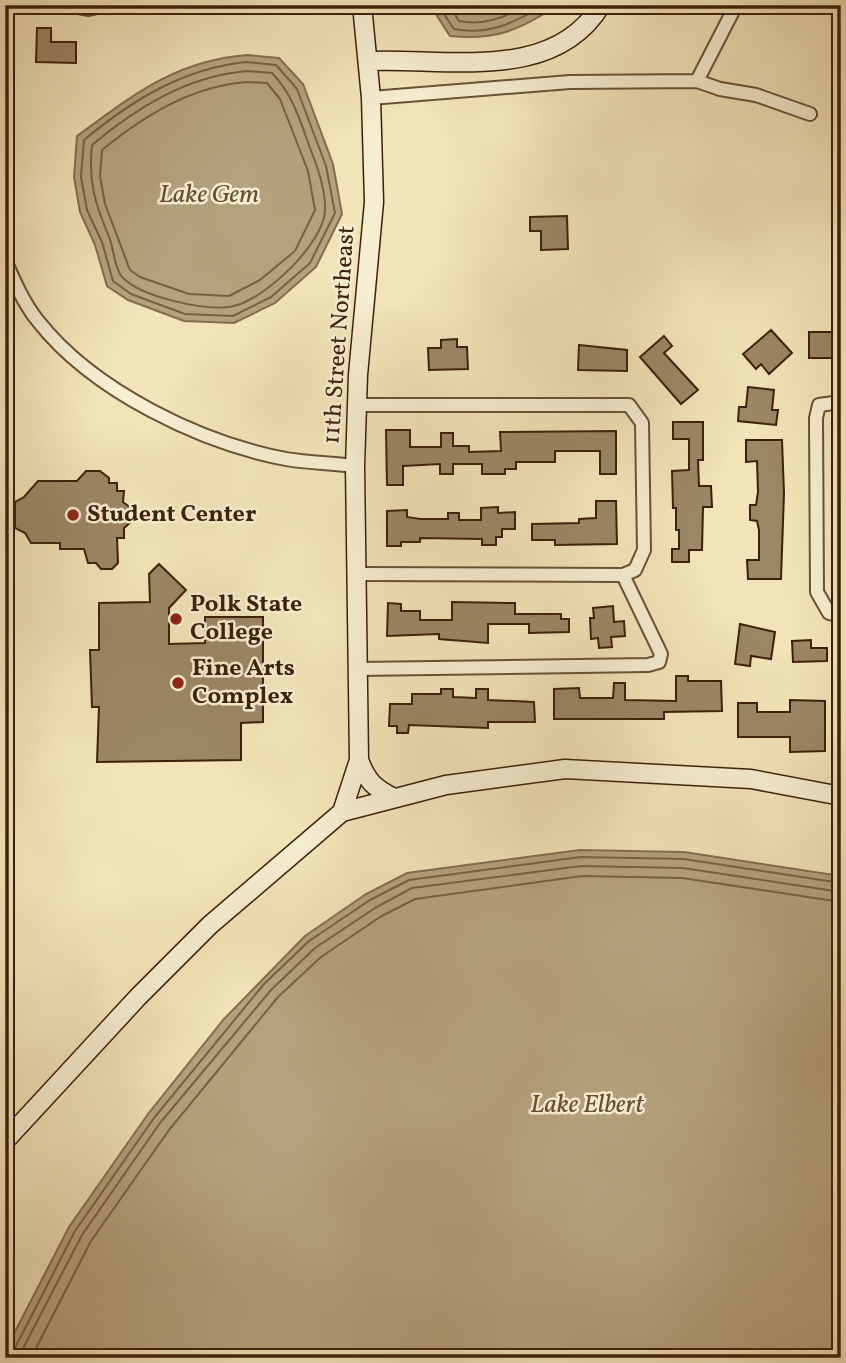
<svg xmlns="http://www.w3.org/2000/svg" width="846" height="1363" viewBox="0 0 846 1363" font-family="Vollkorn,serif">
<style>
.water{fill:#b4a17d;stroke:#846d4f;stroke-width:2}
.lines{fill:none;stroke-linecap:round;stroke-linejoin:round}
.shore{stroke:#786044;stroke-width:2}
.building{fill:#9b8665;stroke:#3d200b;stroke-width:2}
.street-casing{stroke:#6a5136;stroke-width:16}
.secondary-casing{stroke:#3d200b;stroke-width:21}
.street{stroke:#f7edd1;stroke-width:12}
.secondary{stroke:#f7edd1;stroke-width:18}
.poi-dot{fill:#8f2418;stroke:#f7edd1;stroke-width:2.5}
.labels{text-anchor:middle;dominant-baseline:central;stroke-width:5;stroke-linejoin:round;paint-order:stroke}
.street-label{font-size:24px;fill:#3d200b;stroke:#f7edd1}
.poi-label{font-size:24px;font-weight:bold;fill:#3d200b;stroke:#f7edd1;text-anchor:start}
.water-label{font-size:26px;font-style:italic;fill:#674d33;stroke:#f7edd1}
</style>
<rect width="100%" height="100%" fill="#f2e4b8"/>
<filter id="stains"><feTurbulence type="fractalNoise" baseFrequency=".00286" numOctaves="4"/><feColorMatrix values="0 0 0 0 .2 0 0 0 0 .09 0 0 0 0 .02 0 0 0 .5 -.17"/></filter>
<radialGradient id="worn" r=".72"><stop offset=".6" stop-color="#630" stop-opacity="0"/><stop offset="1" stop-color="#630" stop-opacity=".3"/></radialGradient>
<!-- water -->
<path class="water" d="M430,5H558C520,30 495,41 450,36Z
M247,55L279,58L303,84L333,164L342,214L316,267L275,303L234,323L184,321L128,300L107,286L95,245L80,212L74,177L77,136C134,95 174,61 247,55Z
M580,850L684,852L841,876V1358H5V1351L69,1227L148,1114L224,1019L305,936L366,894L407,873Z"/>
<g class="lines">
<!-- shore -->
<path class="shore" d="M438,5L454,29C489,36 515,22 545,5
M449,5L459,21C485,26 505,17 527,5
M247,62L276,65L297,89L326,166L335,213L310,263L271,297L233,316L185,314L131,294L113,281L102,242L87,210L81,177L84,140C132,100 184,68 247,62Z
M247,71L272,73C293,95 300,120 310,148C317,166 326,190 325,210C325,243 260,305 228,307C202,310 141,297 122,277C114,268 114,248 109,237C95,203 88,182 92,145C137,107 188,76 247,71Z
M247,82L267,83L280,99L308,171L315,210L295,251L260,280L229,296L189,294L140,277L130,270L105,204L100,176L102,150C145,115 192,86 247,82Z
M5,1352L15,1348L75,1231L154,1118L264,984L309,941L370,900L409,880L581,857L684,859L841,883
M18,1358L82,1235L160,1123L271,990L315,948L375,908L412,888L581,866L683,868L841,892
M31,1358L91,1241L169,1130L278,997L321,957L380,917L415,899L582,876L682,878L841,902"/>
</g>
<!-- building -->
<path class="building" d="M37,28H51V42H76V63L36,62Z
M567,216L568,249L541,250V231H530V217Z
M771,330L792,353L769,374L761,364L756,369L743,354Z
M809,332H838L841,358H809Z
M664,336L672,346L664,353L698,390L681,404L640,357Z
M457,339V347H467L468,369L429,370L428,348H441V340Z
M579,345L627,350V371L578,370Z
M748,387L774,390L772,410H778L776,425L738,421L739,407H746Z
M673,422H703V460H698L699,486H711L712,507H703L702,550H689V562H672V549H679V530H676V508H673L672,471L689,470V439H673Z
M386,430H410V447H441V433H453V446H469V452L501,451L500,432L616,431V474H600V451H555V462H516V469H505V474H482V464H453V474H440V464L403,466V485H387Z
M746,440H782L784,493L781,579H748L747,560H759V530L757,521L750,520V505H756L758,492L757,461L746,462Z
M86,471H100L109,478V483H117V491H124L123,502L131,508V522L124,528V538H117L118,563L112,569H101L96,563H88L84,549H60V543H31L25,533L15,528V502L24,497L38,481H77Z
M596,501H616L617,544L555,545V540H532V524L579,523V519L596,518Z
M498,507V513L515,512V529H502V537H496V545H482V539L420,538V542H401V546H387V511L407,510V517L420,519H448V513H459V520H481V508Z
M159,564L186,590L169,608V644L205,643V617H263V722L241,723V760L97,762L99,707H92L90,650H99V603L150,602L149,574Z
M452,602L515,603V614H561V619H569V632L529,633V624H488V643L439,639V634L387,636L388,603L401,604V611H420V620H452Z
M613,606L614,622L624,621L625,636L611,637L612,647L599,648L598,638L591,639L590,618H594L593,608Z
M740,624L775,632L771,659L751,656L750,666L735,664Z
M811,640V648H827V661L793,662L792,641Z
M676,676H688V681H721L722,711L664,712V719H554V689L579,688L580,698H613L614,683H625V700L676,701Z
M441,689H453V697L476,698V689H488V700L534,702L535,722H488V728L409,725L408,733H397V726H389L390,704H412V694H441Z
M790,700L825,701V751L790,752V737H738V703H757V712H790Z"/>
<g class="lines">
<defs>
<path id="street" d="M66,5L88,9L107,5
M697,81L720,89L756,95L810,114
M371,98L570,82L697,81L736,5
M5,260C14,281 24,304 38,321C93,391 201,443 286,459C309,463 333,463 355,466
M841,402L819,405L816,418L817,592L829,613L841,616
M357,574L623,575L635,570L644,550L642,423L629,405H358
M357,669L648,665L659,662L661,654L623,575"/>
<path id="secondary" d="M368,61C445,57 553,84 601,5
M359,760C367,781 374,788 394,798
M342,812L359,760L355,466L358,375L374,202L371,98L362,5
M5,1141L138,997L210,925L342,812L446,785L565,769L751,779L841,796"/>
</defs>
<!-- street casing -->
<use href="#street" class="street-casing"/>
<!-- secondary casing -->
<use href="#secondary" class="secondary-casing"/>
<!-- street -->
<use href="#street" class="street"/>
<!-- secondary -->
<use href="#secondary" class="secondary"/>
</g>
<!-- markers -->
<g class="poi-dot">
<circle cx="73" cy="515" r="7"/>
<circle cx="176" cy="619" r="7"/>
<circle cx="178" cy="683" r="7"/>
</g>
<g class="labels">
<!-- street labels -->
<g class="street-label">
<text transform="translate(340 335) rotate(-86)">11th Street Northeast</text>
</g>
<!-- poi labels -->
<g class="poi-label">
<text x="87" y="515">Student Center</text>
<text x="190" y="605">Polk State<tspan x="190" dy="28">College</tspan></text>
<text x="192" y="669">Fine Arts<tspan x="192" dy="28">Complex</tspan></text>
</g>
<!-- water labels -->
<g class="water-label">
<text x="209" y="195">Lake Gem</text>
<text x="587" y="1105">Lake Elbert</text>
</g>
</g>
<!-- margin -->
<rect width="846" height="1363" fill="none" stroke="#f2e4b8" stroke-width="28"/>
<rect x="7" y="7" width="832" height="1349" fill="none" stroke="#3d200b" stroke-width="3.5"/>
<rect x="14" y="14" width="818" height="1335" fill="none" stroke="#3d200b" stroke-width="2"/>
<rect width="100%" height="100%" filter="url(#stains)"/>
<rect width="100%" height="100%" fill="url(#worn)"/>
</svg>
